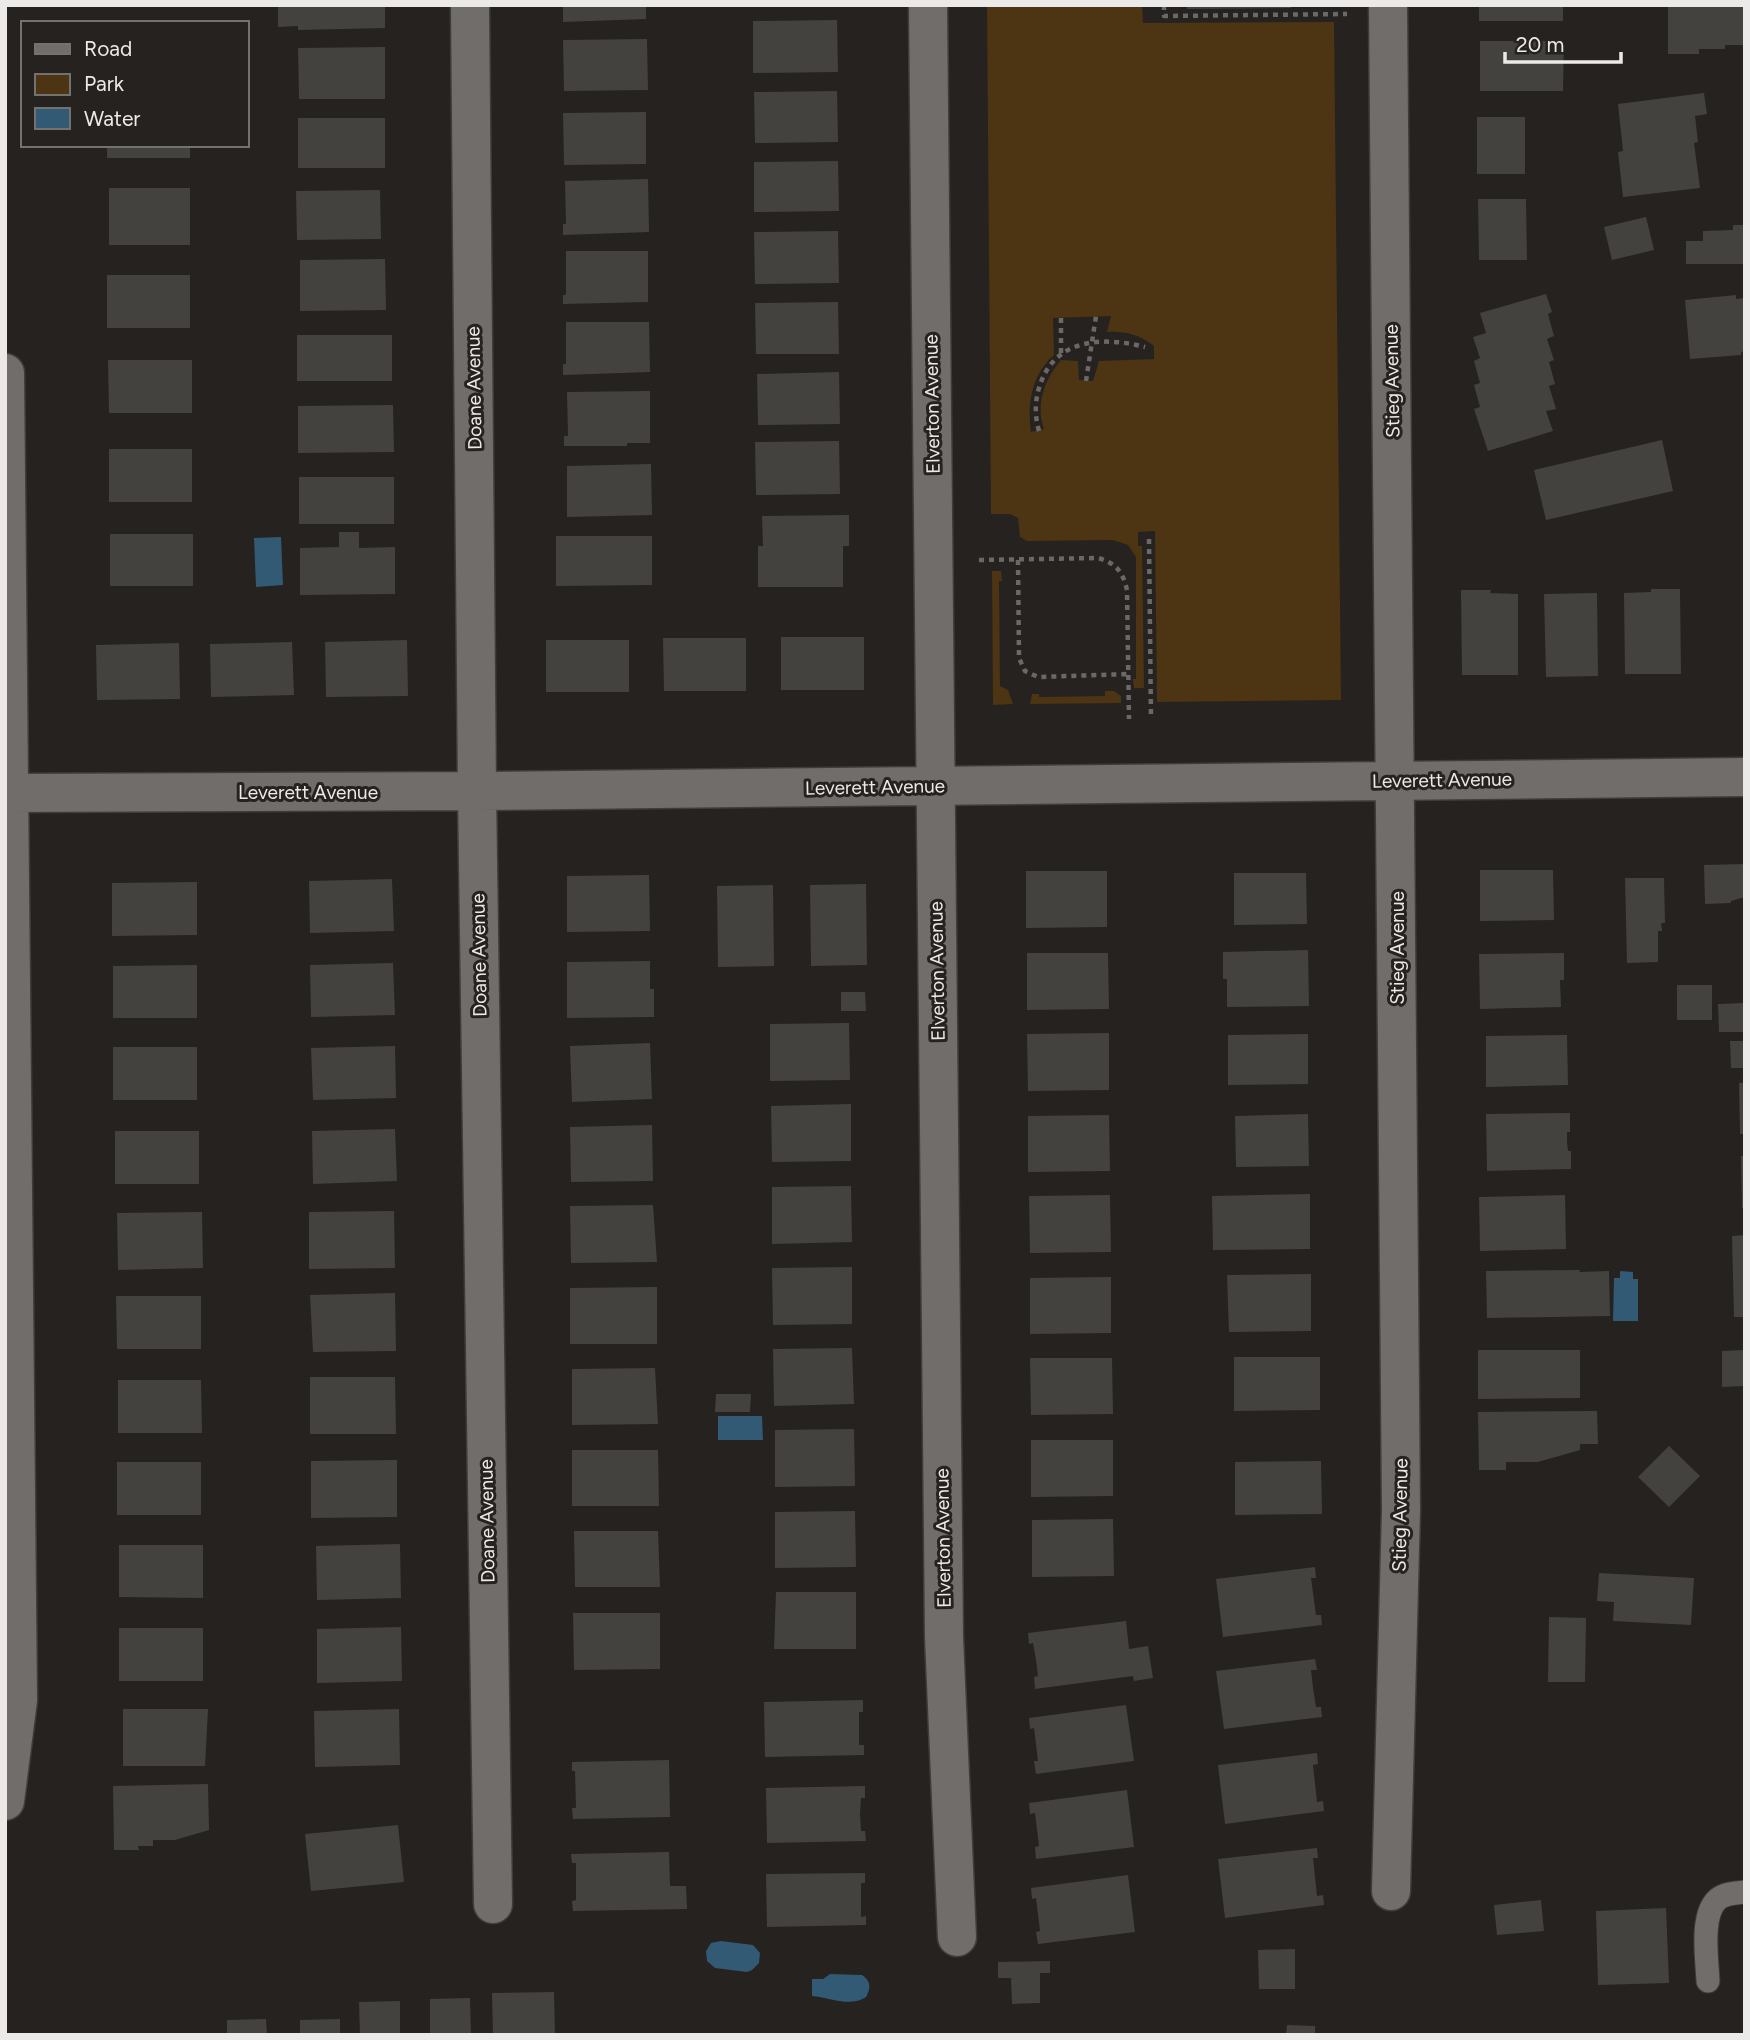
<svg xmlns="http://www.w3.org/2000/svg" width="1750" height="2040" viewBox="0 0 1750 2040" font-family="Figtree,sans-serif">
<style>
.green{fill:#4d3412;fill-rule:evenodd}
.water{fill:#325a75}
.building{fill:#44423f}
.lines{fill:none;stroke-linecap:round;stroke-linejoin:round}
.lane-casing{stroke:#3f3d3a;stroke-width:25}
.street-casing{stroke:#3f3d3a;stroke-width:41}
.path{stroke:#6b6967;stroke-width:4.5;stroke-dasharray:5 5;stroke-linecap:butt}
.lane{stroke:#706d6a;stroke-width:23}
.street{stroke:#706d6a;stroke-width:38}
.labels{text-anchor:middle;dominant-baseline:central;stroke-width:6;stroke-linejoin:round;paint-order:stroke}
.street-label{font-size:19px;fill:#ebeae8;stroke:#252220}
</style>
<rect width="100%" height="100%" fill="#252220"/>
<!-- green -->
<path class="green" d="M987,5H1142L1143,23L1334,22L1341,700L1157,702L1155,531L1138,532V546H1142L1144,688H1134L1133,679H1136V557L1128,545L1113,540L1027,541L1020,537L1018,518L1010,514H991ZM1111,316L1107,332C1125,331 1140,335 1154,346V359L1099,361L1093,381L1079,380L1078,361L1061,360C1045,379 1035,404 1044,429L1031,432C1027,403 1032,374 1054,355L1053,318Z
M992,571H1001L1002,581H999L1000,686L1008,690L1013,704L993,705Z
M1105,691H1114L1121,696V703L1030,704L1032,694H1039V697L1105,696Z"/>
<!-- water -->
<path class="water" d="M281,537L283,585L256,587L254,538Z
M1620,1271L1633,1272V1279H1638V1321H1613L1614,1278H1620Z
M718,1416H762L763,1440H718Z
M721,1941L753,1945L760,1953L759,1963L752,1970L747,1972L715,1968L707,1961L706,1951L711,1943Z
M830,1974L862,1975C871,1981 871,1988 866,1997C850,2008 829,1997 812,1996V1979H823Z"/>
<!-- building -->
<path class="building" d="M278,5H385V28L298,30V26L278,27Z
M563,5H646V19L563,22Z
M1187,5H1291V8L1187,9Z
M1479,5H1563V21H1479Z
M1668,5H1745V45H1725V49H1699V54H1668Z
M138,20H189V23H138Z
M837,20L838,72L753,73V21Z
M647,39L648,90L564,91L563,40Z
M1480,41H1564L1563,91H1480Z
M385,47V99H299L298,48Z
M837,91L838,142L755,143L754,92Z
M1704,93L1707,114L1695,116L1698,142L1694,143L1700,188L1623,197L1618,152L1623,151L1618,104Z
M646,112V164L564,165L563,113Z
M1477,117H1525V174H1477Z
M298,118H385V168H298Z
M107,145H190V158H107Z
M838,161L839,211L754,212V162Z
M648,179L649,232L563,235V224H566L565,181Z
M109,188H190V245H109Z
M380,190L381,239L297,240L296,191Z
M1478,199H1526L1527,260H1479Z
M1646,217L1654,250L1612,260L1604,227Z
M1733,225H1745V264H1686V241H1703V231L1733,230Z
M838,231L839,283L755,284L754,232Z
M566,251H648V302L563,304V295H566Z
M385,259L386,310L300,311V260Z
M107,275H190V328H107Z
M1546,294L1552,312L1548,314L1554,336L1547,339L1554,360L1549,362L1555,384L1549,386L1556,409L1546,411L1553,431L1488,451L1474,409L1480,407L1474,385L1480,383L1474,361L1480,358L1473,337L1486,333L1480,313Z
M1736,295V299L1745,298V351L1741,352V355L1690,359L1685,300Z
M838,302L839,354H756L755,303Z
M566,322H649L650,372L563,375V364H566Z
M297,335H392V381H297Z
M108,360H192V413H109Z
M839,372L840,424L758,425L757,374Z
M650,391V443H627V446H564V436H568L567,392Z
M393,405L394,452L298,453V406Z
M1662,440L1673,491L1546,520L1534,470Z
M839,441L840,494L756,495L755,442Z
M109,449H192V502H109Z
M651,464L652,515L567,517V466Z
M299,477H394V524H299Z
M849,515V546H843V587H758V546H763L762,516Z
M339,532H359V548L395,547V594L300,595V548L339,547Z
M110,534H193V586H110Z
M556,536H652V585L556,586Z
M1651,589H1680L1681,674H1625L1624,593L1651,592Z
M1461,590H1491L1490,593L1518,594V675H1462Z
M1597,593L1598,676L1546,677L1544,594Z
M781,637H864V690H781Z
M663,638H746V691H664Z
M407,640L408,696L326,697L325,642Z
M546,640H629V692H546Z
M292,642L294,695L211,697L210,644Z
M179,643L180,699L97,700L96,645Z
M1745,864V897L1731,901V903L1705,904L1704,865Z
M1480,870H1553L1554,920L1480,921Z
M1026,871H1107V927L1026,928Z
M1234,873H1306L1307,924L1234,925Z
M649,875L650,931L567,932V876Z
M1625,878H1664L1665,923H1661L1662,931H1658V962L1627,963Z
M392,879L394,931L310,933L309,881Z
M197,882V935L112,936V883Z
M866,884L867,965L811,966L810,885Z
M773,885L774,966L718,967L717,886Z
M1308,950L1309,1006L1227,1007V979H1223V952Z
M1027,953H1108L1109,1009L1027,1010Z
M1564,953V980H1560L1561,1007L1480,1009L1479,954Z
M650,961V989H654V1017L567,1018V962Z
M393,963L395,1015L311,1017L310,965Z
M197,965V1018H113V966Z
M1677,985H1712V1020H1677Z
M841,992H865L866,1011H841Z
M1745,1003V1032H1719L1718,1004Z
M849,1023L850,1080L770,1081V1024Z
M1109,1033V1090L1028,1091L1027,1034Z
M1308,1034V1084L1228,1085V1035Z
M1567,1035L1568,1085L1486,1087V1036Z
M1730,1041H1745V1068H1731Z
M650,1043L652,1099L572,1102L570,1046Z
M395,1046L396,1098L313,1100L311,1048Z
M113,1047H197V1100H113Z
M1739,1083H1745V1134H1740Z
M851,1104V1161L772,1162L771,1106Z
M1570,1113V1132H1567V1141L1568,1151H1571V1169L1487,1171L1486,1114Z
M1308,1114L1309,1166L1236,1167L1235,1116Z
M1109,1115L1110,1171L1028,1172V1116Z
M652,1125L653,1181L571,1182L570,1127Z
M395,1129L397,1181L313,1184L312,1131Z
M115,1131H199V1184H115Z
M1741,1156H1745V1208H1742Z
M851,1186L852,1242L772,1244V1187Z
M1310,1194V1249L1213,1250L1212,1196Z
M1110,1195L1111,1252L1030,1253L1029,1196Z
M1565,1195L1566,1249L1480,1251L1479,1197Z
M653,1205L657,1262L571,1263L570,1206Z
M394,1211L395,1268L309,1269V1212Z
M202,1212L203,1268L118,1270L117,1213Z
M1745,1235V1317H1734L1732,1236Z
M852,1267V1324L773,1325L772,1268Z
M1580,1270L1579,1272L1609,1271L1610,1316L1487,1318L1486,1271Z
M1311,1274V1331L1229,1332L1227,1275Z
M1111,1277V1333L1030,1334V1278Z
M657,1287V1344H570V1288Z
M395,1293L396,1351L313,1352L310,1295Z
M116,1296H201V1349H117Z
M852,1348L854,1404L774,1406L773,1349Z
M1478,1350H1580V1398L1478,1399Z
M1745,1350V1386L1722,1387V1351Z
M1234,1357H1320V1410L1234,1411Z
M1030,1358H1112L1113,1414L1031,1415Z
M655,1368L658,1424L572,1425V1369Z
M310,1377H395L396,1434H310Z
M118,1380H201L202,1433H118Z
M716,1394H751L750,1412H715Z
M1597,1411L1598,1444H1580V1450L1538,1462H1506V1470H1479L1478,1412Z
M854,1429L855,1486L775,1487V1430Z
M1031,1440H1113V1496L1031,1497Z
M1669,1446L1700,1476L1669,1507L1638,1477Z
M572,1450H658L659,1506H572Z
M397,1460V1517L311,1518V1461Z
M1321,1461L1322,1514L1235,1515V1462Z
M117,1462H201V1515H117Z
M855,1511L856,1567L775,1568V1512Z
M1113,1519L1114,1576L1032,1577V1520Z
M574,1531H658L660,1587H575Z
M400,1544L401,1598L317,1600L316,1546Z
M119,1545H203V1598L119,1597Z
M1315,1567L1316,1578H1311L1316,1615H1321L1322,1625L1223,1637L1216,1579Z
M1599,1573L1694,1578L1691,1625L1613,1621L1614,1602L1597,1601Z
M776,1592H856V1649H774Z
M573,1613H660V1669L574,1670Z
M1549,1617L1586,1618L1585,1682H1548Z
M1126,1621L1129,1649L1148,1646L1153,1678L1134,1681L1133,1676L1035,1689L1034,1677L1038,1676L1036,1660L1033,1643L1029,1644L1028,1633Z
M401,1627L402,1681L317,1683V1629Z
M119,1628H203V1681H119Z
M1315,1659L1317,1670H1311L1313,1688L1316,1707H1321L1322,1717L1224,1729L1216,1671Z
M863,1700V1712H859V1745H864V1755L765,1757L764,1702Z
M1126,1705L1134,1761L1036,1774L1034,1761H1038L1034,1728L1030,1729L1029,1718Z
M123,1709H208L205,1766H123Z
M399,1709L400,1765L315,1767L314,1711Z
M1317,1753L1318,1764L1313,1765L1317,1802L1323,1801L1324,1811L1225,1824L1218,1765Z
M669,1760L670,1817L573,1819L572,1808H576L575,1771H572V1762Z
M208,1784L209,1830L175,1840H153V1846H138L139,1850H114L113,1786Z
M865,1786V1798H861L860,1814L861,1831H865L866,1841L767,1843L766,1788Z
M1127,1790L1134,1847L1036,1859L1035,1847L1039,1846L1035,1813L1030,1814L1029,1803Z
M398,1825L404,1882L311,1891L305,1834Z
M1317,1848L1318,1858H1313L1317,1896L1323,1895L1324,1905L1225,1918L1218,1859Z
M669,1852L670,1886H686L687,1909L573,1911L572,1901L576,1900V1863H572L571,1854Z
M865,1873V1883H861V1917L866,1916V1925L767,1927L766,1874Z
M1128,1875L1135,1932L1038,1944L1036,1932L1040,1931L1036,1898L1032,1899L1031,1888Z
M1541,1900L1544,1931L1497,1935L1494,1905Z
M1666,1908L1669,1983L1598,1985L1596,1911Z
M1295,1949V1989H1259L1258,1950Z
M1050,1961V1973H1040V2003L1012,2004L1011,1978H998V1962Z
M554,1992L555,2035H493L492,1993Z
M470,1998L471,2035H430V1999Z
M400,2001V2035H360L359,2002Z
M266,2019L267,2035H227V2020Z
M340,2019V2035H300V2020Z
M1287,2025L1315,2026V2035H1286Z"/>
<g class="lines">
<defs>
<path id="lane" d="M1708,1981C1707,1959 1700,1914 1718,1899C1725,1893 1736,1893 1745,1892"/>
<path id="street" d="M470,5L477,791L493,1904
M928,5L944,1637L957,1937
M1388,5L1401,1510L1391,1891
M5,373L18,1700L5,1801
M5,793L477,791L1745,777"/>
</defs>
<!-- lane casing -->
<use href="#lane" class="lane-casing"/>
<!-- street casing -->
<use href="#street" class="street-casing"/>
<!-- path -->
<path class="path" d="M1164,5V16L1347,14
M1061,318V354
M1086,381L1096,316
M1039,431C1034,414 1035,398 1041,382C1058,337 1106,337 1145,347
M1149,539L1151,718
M979,560L1098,558C1116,563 1123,572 1127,590L1129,719
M1018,560L1019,658L1025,671L1038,677L1128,674"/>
<!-- lane -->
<use href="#lane" class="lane"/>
<!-- street -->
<use href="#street" class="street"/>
</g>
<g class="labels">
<!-- street labels -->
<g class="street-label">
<text transform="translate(1392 381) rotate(-91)">Stieg Avenue</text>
<text transform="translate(474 388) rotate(-91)">Doane Avenue</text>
<text transform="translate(932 404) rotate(-91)">Elverton Avenue</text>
<text transform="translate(1442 780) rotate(-1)">Leverett Avenue</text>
<text transform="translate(875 787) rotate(-1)">Leverett Avenue</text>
<text x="308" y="792">Leverett Avenue</text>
<text transform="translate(1397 948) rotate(-90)">Stieg Avenue</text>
<text transform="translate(479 955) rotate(-91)">Doane Avenue</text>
<text transform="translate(937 971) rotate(-91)">Elverton Avenue</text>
<text transform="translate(1400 1515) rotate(-89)">Stieg Avenue</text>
<text transform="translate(487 1521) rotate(-91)">Doane Avenue</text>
<text transform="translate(943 1538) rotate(-91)">Elverton Avenue</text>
</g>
</g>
<!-- border -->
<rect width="1750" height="2040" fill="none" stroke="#ebeae8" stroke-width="14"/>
<!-- legend -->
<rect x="21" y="21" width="228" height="126" fill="#252220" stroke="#747270" stroke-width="2"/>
<rect x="35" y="44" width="35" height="10" fill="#706d6a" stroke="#747270" stroke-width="2"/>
<text x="84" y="56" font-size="21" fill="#ebeae8">Road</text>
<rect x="35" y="74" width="35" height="21" fill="#4d3412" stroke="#747270" stroke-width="2"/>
<text x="84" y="91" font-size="21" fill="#ebeae8">Park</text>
<rect x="35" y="108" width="35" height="21" fill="#325a75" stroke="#747270" stroke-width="2"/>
<text x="84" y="126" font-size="21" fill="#ebeae8">Water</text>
<!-- scale -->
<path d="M1505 52v10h116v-10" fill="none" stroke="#ebeae8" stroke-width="3.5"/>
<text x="1516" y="52" font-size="21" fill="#ebeae8" stroke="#252220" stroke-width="5" paint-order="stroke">20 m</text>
</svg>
